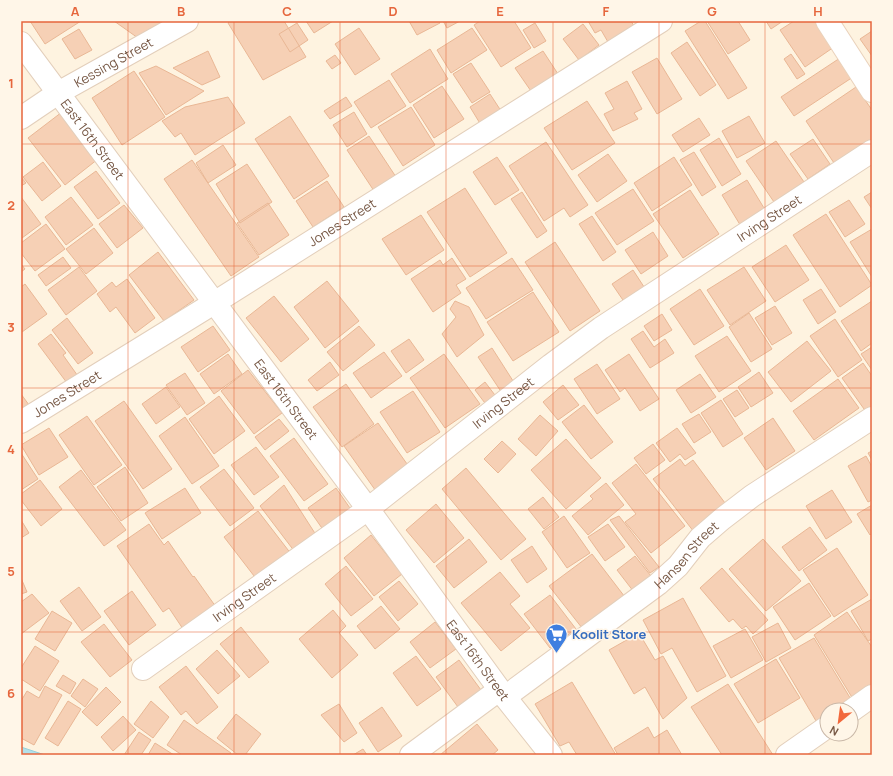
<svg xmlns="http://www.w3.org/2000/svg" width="893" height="776" viewBox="0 0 893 776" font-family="Manrope,sans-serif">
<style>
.water{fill:#b3e0e9;stroke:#99d0db}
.building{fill:#f6d0b5;stroke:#e9b795}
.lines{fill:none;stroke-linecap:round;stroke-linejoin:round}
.minor-casing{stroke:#e3cfbb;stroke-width:24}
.secondary-casing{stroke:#ead2bb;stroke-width:24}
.minor{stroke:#fff;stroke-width:22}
.secondary{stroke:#fff;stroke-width:22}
.grid{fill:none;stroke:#e6663c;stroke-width:1;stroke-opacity:0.55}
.labels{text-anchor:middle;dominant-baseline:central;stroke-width:3;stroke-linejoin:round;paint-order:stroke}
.street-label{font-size:13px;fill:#775845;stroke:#fff6e8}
.shop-label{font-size:13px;font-weight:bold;fill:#366cbe;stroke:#fff6e8;text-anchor:start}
.neatline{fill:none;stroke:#e6663c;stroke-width:1.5}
.grid-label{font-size:13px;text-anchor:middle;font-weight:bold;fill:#e6663c}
</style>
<rect width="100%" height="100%" fill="#fef3e0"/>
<!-- water -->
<path class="water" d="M21,747L45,755H21Z"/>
<!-- building -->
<path class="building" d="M30,21H81L45,44Z
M114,21H165L138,38Z
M230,21H284L306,57L263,80L228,23Z
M306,21H333L314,33Z
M409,21H439L440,23L417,35Z
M443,21H460L447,28Z
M480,21H514L531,48L501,67L474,25Z
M588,21H631L634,26L608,42L601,30L595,33Z
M701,21H705L747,88L728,99L685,31Z
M707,21H738L750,40L728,54Z
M766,21H783L771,29Z
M794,21H816L834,47L805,67L780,30Z
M297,23L308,40L290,52L279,34Z
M535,23L546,41L534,48L523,30Z
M583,24L599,45L579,60L563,39Z
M359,28L380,59L355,75L335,44Z
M472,28L487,50L451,73L437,50Z
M79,29L92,50L75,59L62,39Z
M872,31V56L860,39Z
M687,42L716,85L700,96L671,53Z
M430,49L448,79L410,103L391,74Z
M208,51L220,77L202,85L173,68Z
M543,51L560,77L533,94L515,68Z
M791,54L805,74L797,79L784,59Z
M335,55L341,63L332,69L326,61Z
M657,58L682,99L657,114L632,72Z
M840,58L853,77L794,116L781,97Z
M471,63L490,92L472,103L453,74Z
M156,66L204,91L166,115L139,73Z
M134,71L165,117L122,145L92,98Z
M389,80L406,106L371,128L354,102Z
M627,81L642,109L634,113L638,119L613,131L604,114L614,109L605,93Z
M442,86L464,119L434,138L413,105Z
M856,87L872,110V143L836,166L806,121Z
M490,94L505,117L484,130L470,107Z
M228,97L245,123L195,155L181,133L175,137L162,121L185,107Z
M346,97L352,106L330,119L324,111Z
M587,101L615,143L572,170L544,128Z
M411,107L435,145L403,166L378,127Z
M62,112L98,159L65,185L28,138Z
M354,112L367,134L347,147L333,125Z
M290,116L329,176L294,199L255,139Z
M749,116L765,143L737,158L722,131Z
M699,118L710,135L683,152L672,135Z
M369,136L400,183L378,197L347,150Z
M719,138L741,174L722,186L700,150Z
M813,139L830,164L808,179L790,154Z
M776,141L804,182L774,202L746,161Z
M546,142L588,205L570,217L564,208L544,221L509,166Z
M223,145L236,165L208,183L196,163Z
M694,152L716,187L702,196L680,160Z
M608,154L627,181L597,202L578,175Z
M497,157L519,190L495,205L473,172Z
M674,157L692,185L652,211L634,183Z
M192,160L259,257L231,276L164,179Z
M43,162L61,186L42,201L23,177Z
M247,164L272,202L240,223L216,184Z
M96,171L120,203L98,219L74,187Z
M21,177L26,183L21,186Z
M747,180L767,213L742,228L722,195Z
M327,181L344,207L313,227L296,201Z
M465,188L507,253L470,277L427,212Z
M633,189L654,221L617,245L595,213Z
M690,190L719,234L683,258L653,214Z
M522,192L547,231L537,238L511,199Z
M872,192V209L864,197Z
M21,197L41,224L22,238H21Z
M71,197L93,225L66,245L45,217Z
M849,200L865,224L845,237L829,212Z
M268,203L289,235L259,255L237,223Z
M124,205L143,228L117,248L99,224Z
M826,214L872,285L840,307L793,235Z
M421,215L444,250L406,275L382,239Z
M592,216L616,252L603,261L579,224Z
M46,224L65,249L35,271L21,253V243Z
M94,228L113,253L86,274L66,249Z
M872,229V277L850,242Z
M653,232L668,256L641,274L625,250Z
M555,242L600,311L570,331L525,262Z
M786,245L809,280L775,302L752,267Z
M158,252L194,300L164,321L129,275Z
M63,257L71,268L46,286L38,275Z
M452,258L466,279L456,285L461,293L433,312L411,279L440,260L443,265Z
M512,258L533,290L486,319L466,288Z
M21,264L25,269L21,272Z
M79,267L97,291L66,315L48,290Z
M744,267L766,301L730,325L707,290Z
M633,270L648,293L627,306L612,284Z
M127,279L155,318L135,333L116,307L110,312L97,294L112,282L116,287Z
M327,281L359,321L325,348L294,307Z
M25,284L47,314L22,332L21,287Z
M700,289L724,326L694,345L670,309Z
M821,289L836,312L818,324L803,300Z
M533,292L559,332L513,361L487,322Z
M274,296L309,339L281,362L246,318Z
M455,301L469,307L484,335L457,357L442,334L456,317L450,309Z
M872,301V343L861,351L841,321Z
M775,306L792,333L772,345L755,318Z
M749,313L772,349L751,362L729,327Z
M662,314L672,330L654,341L644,326Z
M67,318L93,353L78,364L52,330Z
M835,319L862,360L838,377L810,336Z
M213,326L230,350L198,372L181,347Z
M359,326L375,345L343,371L327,352Z
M643,331L654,347L665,339L674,353L650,368L631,339Z
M51,334L66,353L63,355L80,379L70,387L38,344Z
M727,336L751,371L719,392L695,356Z
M409,339L424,360L406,373L391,351Z
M807,341L831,371L791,402L768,372Z
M872,347V370L861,354Z
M492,348L515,384L502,393L478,357Z
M384,352L402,376L371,398L353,373Z
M228,354L242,374L214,394L200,374Z
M444,354L480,404L445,428L410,378Z
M629,354L659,399L640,411L625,388L620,392L605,370Z
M330,362L339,375L317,391L308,380Z
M863,363L872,376V414L869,416L842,378Z
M597,364L620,399L597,414L574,379Z
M248,370L282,413L254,434L221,391Z
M759,372L773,393L751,407L738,387Z
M185,373L205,403L187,415L166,385Z
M700,374L716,397L691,413L676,390Z
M838,379L859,408L814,440L793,411Z
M485,382L501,403L491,411L475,390Z
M346,384L374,424L342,447L313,407Z
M563,385L579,405L558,420L543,402Z
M166,387L180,407L156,424L142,404Z
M737,390L749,408L735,417L723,399Z
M413,391L440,432L407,453L380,412Z
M21,394L32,409L21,417Z
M219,396L245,431L214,454L189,419Z
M721,400L743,434L723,447L701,413Z
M124,401L172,469L143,489L95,421Z
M584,405L613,442L591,459L562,422Z
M699,414L711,432L694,443L682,424Z
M540,415L558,431L536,456L518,439Z
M87,416L122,465L94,485L59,435Z
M185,417L219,466L192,484L159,436Z
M773,418L795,451L766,470L744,438Z
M279,419L289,431L265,450L255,437Z
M378,423L412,471L378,494L344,446Z
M49,428L68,457L39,475L21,445Z
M677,428L696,453L685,460L680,454L670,462L656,443Z
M294,438L328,484L304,501L270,456Z
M566,439L601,478L566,509L531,470Z
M502,441L516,454L498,473L484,459Z
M653,444L665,460L646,474L634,458Z
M256,447L279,477L254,495L231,465Z
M872,451V460L868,453Z
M21,453L38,479L21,490Z
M866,456L872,467V500L868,502L848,466Z
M680,459L685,466L693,460L728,507L694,532L653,479Z
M636,464L685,526L651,553L625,522L636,514L612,483Z
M125,467L148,503L121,521L97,487Z
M466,468L526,539L501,560L442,489Z
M224,469L254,508L230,526L200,487Z
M81,470L126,530L104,546L59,487Z
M40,480L62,509L41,526L21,500V494Z
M606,483L624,505L588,535L572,516L593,499L590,496Z
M284,485L318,538L298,556L260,506Z
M185,488L201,513L162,539L145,513Z
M336,488L352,511L326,534L308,508Z
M832,490L852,522L826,539L806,506Z
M543,497L559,517L544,529L528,509Z
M436,504L464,538L434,563L406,530Z
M872,505V533L870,535L857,514Z
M258,511L295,559L261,585L224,537Z
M564,516L590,553L567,568L542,532Z
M619,516L659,567L650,573L610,520Z
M21,520L29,533L21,538Z
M149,524L164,545L168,541L193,577L194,576L216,607L183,629L169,608L163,612L117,546Z
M608,524L625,547L605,561L588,537Z
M810,527L827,550L799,571L782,547Z
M371,535L402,574L374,596L344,558Z
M469,539L487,562L454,588L436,566Z
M763,539L801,581L766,611L729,569Z
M532,546L547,569L527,583L511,560Z
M837,548L868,595L834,617L803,570Z
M592,554L628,601L586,633L549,586Z
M635,556L655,581L637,596L617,570Z
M346,566L373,599L351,616L325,584Z
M722,568L768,620L753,634L746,626L742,629L733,619L729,622L700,588Z
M500,572L520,596L510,604L530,628L501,651L461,603Z
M21,578L27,592L21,594Z
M399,581L418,604L398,621L379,597Z
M809,583L831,616L795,640L773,607Z
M79,587L101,617L82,631L60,601Z
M132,591L156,625L129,645L104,611Z
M32,594L49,613L21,634V602Z
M550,595L576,629L550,648L524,614Z
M683,598L726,676L697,692L672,648L661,654L643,620Z
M872,599V639L868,641L851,611Z
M381,606L400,629L375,649L357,626Z
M333,610L346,626L339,633L358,655L332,678L299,639Z
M52,611L72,623L55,651L35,639Z
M847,612L872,647V693L856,704L814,635Z
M435,622L456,649L430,668L410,642Z
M778,623L791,648L766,662L752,637Z
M104,624L132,660L110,677L81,642Z
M241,627L269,662L249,678L220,644Z
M745,629L763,660L731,678L713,646Z
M639,633L655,660L663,656L687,698L663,719L645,687L634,694L609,650Z
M814,638L855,706L847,710H827V722L819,726L779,658Z
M35,646L59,661L40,691L21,679V668Z
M217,650L240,676L218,694L196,669Z
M416,656L441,689L417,706L393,673Z
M776,659L800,698L758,723L734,684Z
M459,660L481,690L458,707L436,677Z
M186,666L218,707L197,724L186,711L181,715L159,687Z
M63,675L76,683L70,694L56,686Z
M83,679L98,689L85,707L71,696Z
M572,682L616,755H577L569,742L560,746L535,704Z
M728,684L773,755H722L691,707Z
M45,686L62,695L34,745L21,738V701L27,691L39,698Z
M106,687L121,702L97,726L82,712Z
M68,701L81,709L58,746L45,738Z
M151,701L169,717L153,738L134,724Z
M339,704L357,733L344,742L321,715Z
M382,707L402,736L378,752L359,723Z
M236,714L261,734L245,755H238L217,738Z
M123,716L136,730L113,751L101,737Z
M184,720L231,753L230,755H182L167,745Z
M477,724L498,750L492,755H440Z
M648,727L654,738L667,730L682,755H618L614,748Z
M139,732L151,740L141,755H124Z
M155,743L174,755H148Z
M363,749L367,755H353Z"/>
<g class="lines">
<defs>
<g id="minor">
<path id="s1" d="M21,43L368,509L505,697L551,755"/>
<path id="s2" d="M21,118L58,93L187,21"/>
<path id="s3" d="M21,422L214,303L661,21"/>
<path id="s4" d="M143,669L368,509L551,365L601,328L872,151"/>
<path id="s5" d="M505,697L658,584L678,566L700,538L722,519L752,496L872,418"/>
<path d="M851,711L872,696"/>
<path d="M411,755L499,690"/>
<path d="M787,755L827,727"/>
</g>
<path id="secondary" d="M827,21L872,91"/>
</defs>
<!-- minor casing -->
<use href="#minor" class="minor-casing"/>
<!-- secondary casing -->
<use href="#secondary" class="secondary-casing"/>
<!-- minor -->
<use href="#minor" class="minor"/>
<!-- secondary -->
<use href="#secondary" class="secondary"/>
</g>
<!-- grid -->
<path class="grid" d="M128,21V755M234,21V755M340,21V755M446,21V755M553,21V755M659,21V755M765,21V755M21,144H872M21,266H872M21,388H872M21,510H872M21,632H872"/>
<!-- icons -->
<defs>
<symbol id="supermarket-pin" viewBox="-11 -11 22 30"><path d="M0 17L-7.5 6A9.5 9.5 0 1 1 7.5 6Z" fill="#3f7fe0" stroke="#fff6e8"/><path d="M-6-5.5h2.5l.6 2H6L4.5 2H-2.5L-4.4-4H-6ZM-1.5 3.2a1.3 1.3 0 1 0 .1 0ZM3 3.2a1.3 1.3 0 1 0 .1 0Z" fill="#fff"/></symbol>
</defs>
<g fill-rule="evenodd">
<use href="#supermarket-pin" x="544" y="622" width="25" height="34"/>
</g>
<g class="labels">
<!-- street labels -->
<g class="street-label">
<text stroke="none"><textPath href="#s2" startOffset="108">Kessing Street</textPath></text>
<text stroke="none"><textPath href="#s1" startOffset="120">East 16th Street</textPath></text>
<text stroke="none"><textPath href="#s4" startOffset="772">Irving Street</textPath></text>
<text stroke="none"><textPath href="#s3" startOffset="378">Jones Street</textPath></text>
<text stroke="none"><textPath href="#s3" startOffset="54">Jones Street</textPath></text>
<text stroke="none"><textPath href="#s1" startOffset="444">East 16th Street</textPath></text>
<text stroke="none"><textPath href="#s4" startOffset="448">Irving Street</textPath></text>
<text stroke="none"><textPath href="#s5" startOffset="231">Hansen Street</textPath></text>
<text stroke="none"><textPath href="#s4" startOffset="124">Irving Street</textPath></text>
<text stroke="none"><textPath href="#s1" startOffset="768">East 16th Street</textPath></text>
</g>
<!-- shop labels -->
<g class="shop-label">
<text x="572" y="634">Koolit Store</text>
</g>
</g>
<!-- border -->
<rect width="893" height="776" fill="none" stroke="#fff6e8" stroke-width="44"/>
<!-- north arrow -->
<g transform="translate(839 722) rotate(209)"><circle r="19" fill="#fff6e8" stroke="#c9b7a7"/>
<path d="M0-3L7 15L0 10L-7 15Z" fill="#f2683b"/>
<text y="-6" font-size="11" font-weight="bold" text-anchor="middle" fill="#775845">N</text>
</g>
<rect x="22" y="22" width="849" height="732" class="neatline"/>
<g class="grid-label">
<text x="75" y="16">A</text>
<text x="181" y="16">B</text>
<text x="287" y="16">C</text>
<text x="393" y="16">D</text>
<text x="500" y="16">E</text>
<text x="606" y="16">F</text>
<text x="712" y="16">G</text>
<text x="818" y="16">H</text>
<text x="11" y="88">1</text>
<text x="11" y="210">2</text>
<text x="11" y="332">3</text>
<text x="11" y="454">4</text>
<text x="11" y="576">5</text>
<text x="11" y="698">6</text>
</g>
</svg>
